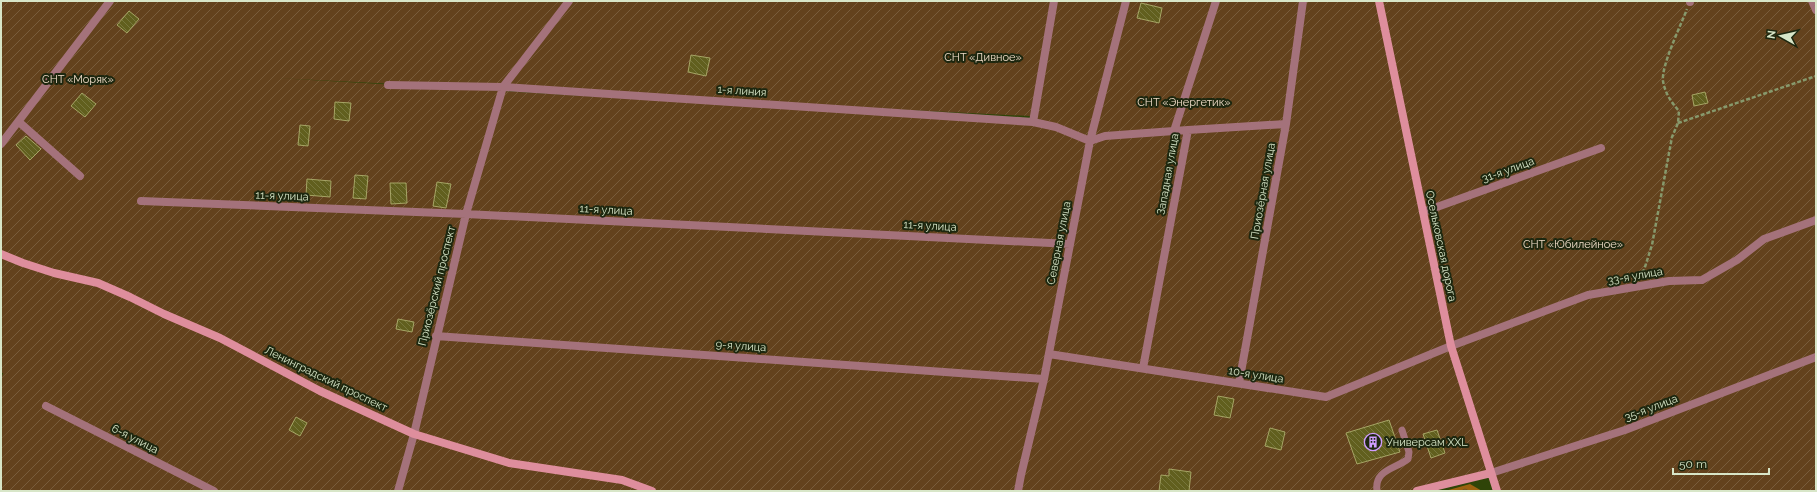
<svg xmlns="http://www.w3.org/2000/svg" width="1817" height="492" viewBox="0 0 1817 492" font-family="Raleway,sans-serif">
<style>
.forest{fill:url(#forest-crowns)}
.garden{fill:url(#garden-furrows);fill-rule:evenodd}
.building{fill:url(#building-back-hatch);stroke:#a6a565}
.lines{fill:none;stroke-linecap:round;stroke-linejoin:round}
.path{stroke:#87996c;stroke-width:2.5;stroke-dasharray:4 2;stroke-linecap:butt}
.lane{stroke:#a4727b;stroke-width:7}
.street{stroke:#a4727b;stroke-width:8}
.secondary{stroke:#de8e9d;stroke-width:8}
.labels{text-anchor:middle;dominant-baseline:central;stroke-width:4;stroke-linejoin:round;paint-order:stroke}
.park-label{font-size:11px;fill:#f0dcc8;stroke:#1d270f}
.street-label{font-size:11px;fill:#d8e6c8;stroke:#1d270f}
.poi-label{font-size:11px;fill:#d8e6c8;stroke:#1d270f;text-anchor:start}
</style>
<defs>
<pattern id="forest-crowns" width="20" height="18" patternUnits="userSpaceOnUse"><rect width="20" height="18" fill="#9d6210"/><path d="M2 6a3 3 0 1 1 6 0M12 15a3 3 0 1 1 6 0" fill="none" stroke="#745524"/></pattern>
<pattern id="garden-furrows" width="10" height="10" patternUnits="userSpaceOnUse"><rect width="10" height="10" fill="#63421d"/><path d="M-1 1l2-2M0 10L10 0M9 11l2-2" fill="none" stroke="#795d3c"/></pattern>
<pattern id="building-back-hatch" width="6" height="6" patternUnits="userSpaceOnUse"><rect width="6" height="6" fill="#615f1e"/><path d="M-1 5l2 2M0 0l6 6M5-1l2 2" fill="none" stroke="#77763d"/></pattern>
</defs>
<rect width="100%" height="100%" fill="#2f4408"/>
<!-- forest -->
<path class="forest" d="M1470,484L1482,491H1445Z"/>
<!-- garden -->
<path class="garden" d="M1,1H1816V491H1497L1491,473L1417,491H1V380L3,373H1ZM276,78L1030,116L1083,137L1033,122Z"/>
<!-- building -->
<path class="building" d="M1141,3L1162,8L1159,23L1137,18Z
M129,11L139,19L127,33L117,25Z
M691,55L710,58L706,76L688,72Z
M1705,92L1708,103L1694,106L1692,95Z
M82,93L96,104L85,117L71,106Z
M335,102L351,103L349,121L334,119Z
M300,125L310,126L308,146L298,145Z
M26,136L41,149L30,160L16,145Z
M355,175L368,176L366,199L353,198Z
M307,179L331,181L330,197L306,195Z
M437,182L451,184L446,208L433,206Z
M390,183H406L407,203L391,204Z
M398,319L414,322L412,332L396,329Z
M1218,396L1234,399L1230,418L1214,415Z
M296,417L307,423L300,436L289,430Z
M1389,420L1400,452L1357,464L1346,433Z
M1270,428L1285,432L1281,450L1265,446Z
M1437,430L1445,453L1431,458L1423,434Z
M1169,469L1191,472L1189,491H1159L1161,475L1169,476Z"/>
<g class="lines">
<!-- path -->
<path class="path" d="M1678,123L1816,76
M1637,276L1644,270L1652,245L1672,137L1678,123L1679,111C1671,102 1665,93 1663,81C1661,66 1681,25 1687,9"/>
<!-- lane -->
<path class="lane" d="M1377,491C1374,470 1395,469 1408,459L1409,452L1402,430"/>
<!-- street -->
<path class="street" d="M1812,1L1816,10
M1690,2V1
M388,85L503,87L1033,122L1056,127L1090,141L1105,136L1174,131
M19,122L80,176
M1033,122L1054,1
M1188,130L1286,124
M1,144L110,1
M141,201L466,214L1070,244
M1423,212L1601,148
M436,336L1044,379
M1049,354L1326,397L1451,346L1588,295L1669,281L1702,280L1737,260L1764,239L1816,220
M1143,368L1188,130L1174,131L1216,1
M1239,383L1286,124L1303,1
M46,406L214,491
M1491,473L1625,430L1816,357
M398,491L414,434L466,214L503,87L569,1
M1018,491L1021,475L1044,379L1090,141L1126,1"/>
<!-- secondary -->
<path class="secondary" d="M1379,1L1451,346L1497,491
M1,254L23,263L54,273L98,283L130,297L164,314L220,338L320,391L414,434L509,463L622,480L652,491
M1417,491L1491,473"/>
</g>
<!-- icons -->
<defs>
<symbol id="building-ring" viewBox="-11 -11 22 22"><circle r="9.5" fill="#1d270f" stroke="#d09dff" stroke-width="1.5"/><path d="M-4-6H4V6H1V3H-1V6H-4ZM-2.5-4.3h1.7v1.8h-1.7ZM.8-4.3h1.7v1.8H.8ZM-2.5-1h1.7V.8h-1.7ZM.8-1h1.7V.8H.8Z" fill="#d09dff"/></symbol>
</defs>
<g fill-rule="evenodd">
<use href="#building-ring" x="1363" y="432" width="20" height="20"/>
</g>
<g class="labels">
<!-- park labels -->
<g class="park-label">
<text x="983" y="57">СНТ «Дивное»</text>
<text x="78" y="79">СНТ «Моряк»</text>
<text x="1184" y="102">СНТ «Энергетик»</text>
<text x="1573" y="244">СНТ «Юбилейное»</text>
</g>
<!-- street labels -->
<g class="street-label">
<text transform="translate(742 91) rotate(4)">1-я линия</text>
<text transform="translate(1508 170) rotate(-20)">31-я улица</text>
<text transform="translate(1168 174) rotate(-80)">Западная улица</text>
<text transform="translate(1263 191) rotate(-80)">Приозёрная улица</text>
<text transform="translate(282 196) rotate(2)">11-я улица</text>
<text transform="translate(606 210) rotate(3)">11-я улица</text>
<text transform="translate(930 226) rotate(3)">11-я улица</text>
<text transform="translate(1059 243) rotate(-79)">Северная улица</text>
<text transform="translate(1441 246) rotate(78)">Осельковская дорога</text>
<text transform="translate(1635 276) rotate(-10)">33-я улица</text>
<text transform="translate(437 286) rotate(-76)">Приозёрский проспект</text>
<text transform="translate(741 346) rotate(4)">9-я улица</text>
<text transform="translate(1256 375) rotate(9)">10-я улица</text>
<text transform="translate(326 379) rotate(26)">Ленинградский проспект</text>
<text transform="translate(1651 408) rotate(-21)">35-я улица</text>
<text transform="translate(135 439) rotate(27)">6-я улица</text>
</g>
<!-- poi labels -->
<g class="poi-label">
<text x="1386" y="442">Универсам XXL</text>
</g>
</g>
<!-- border -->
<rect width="1817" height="492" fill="none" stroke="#d8e6c8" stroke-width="4"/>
<!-- north arrow -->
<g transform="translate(1781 36) rotate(278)" stroke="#1d270f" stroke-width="3" paint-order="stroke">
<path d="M0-3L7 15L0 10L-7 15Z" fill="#d8e6c8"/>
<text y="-6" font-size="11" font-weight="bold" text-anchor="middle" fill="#d8e6c8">N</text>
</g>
<!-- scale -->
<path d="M1673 468v6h96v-6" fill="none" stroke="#d8e6c8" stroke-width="2"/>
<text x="1679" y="468" font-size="12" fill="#d8e6c8" stroke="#1d270f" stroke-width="3" paint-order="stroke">50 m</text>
</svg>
